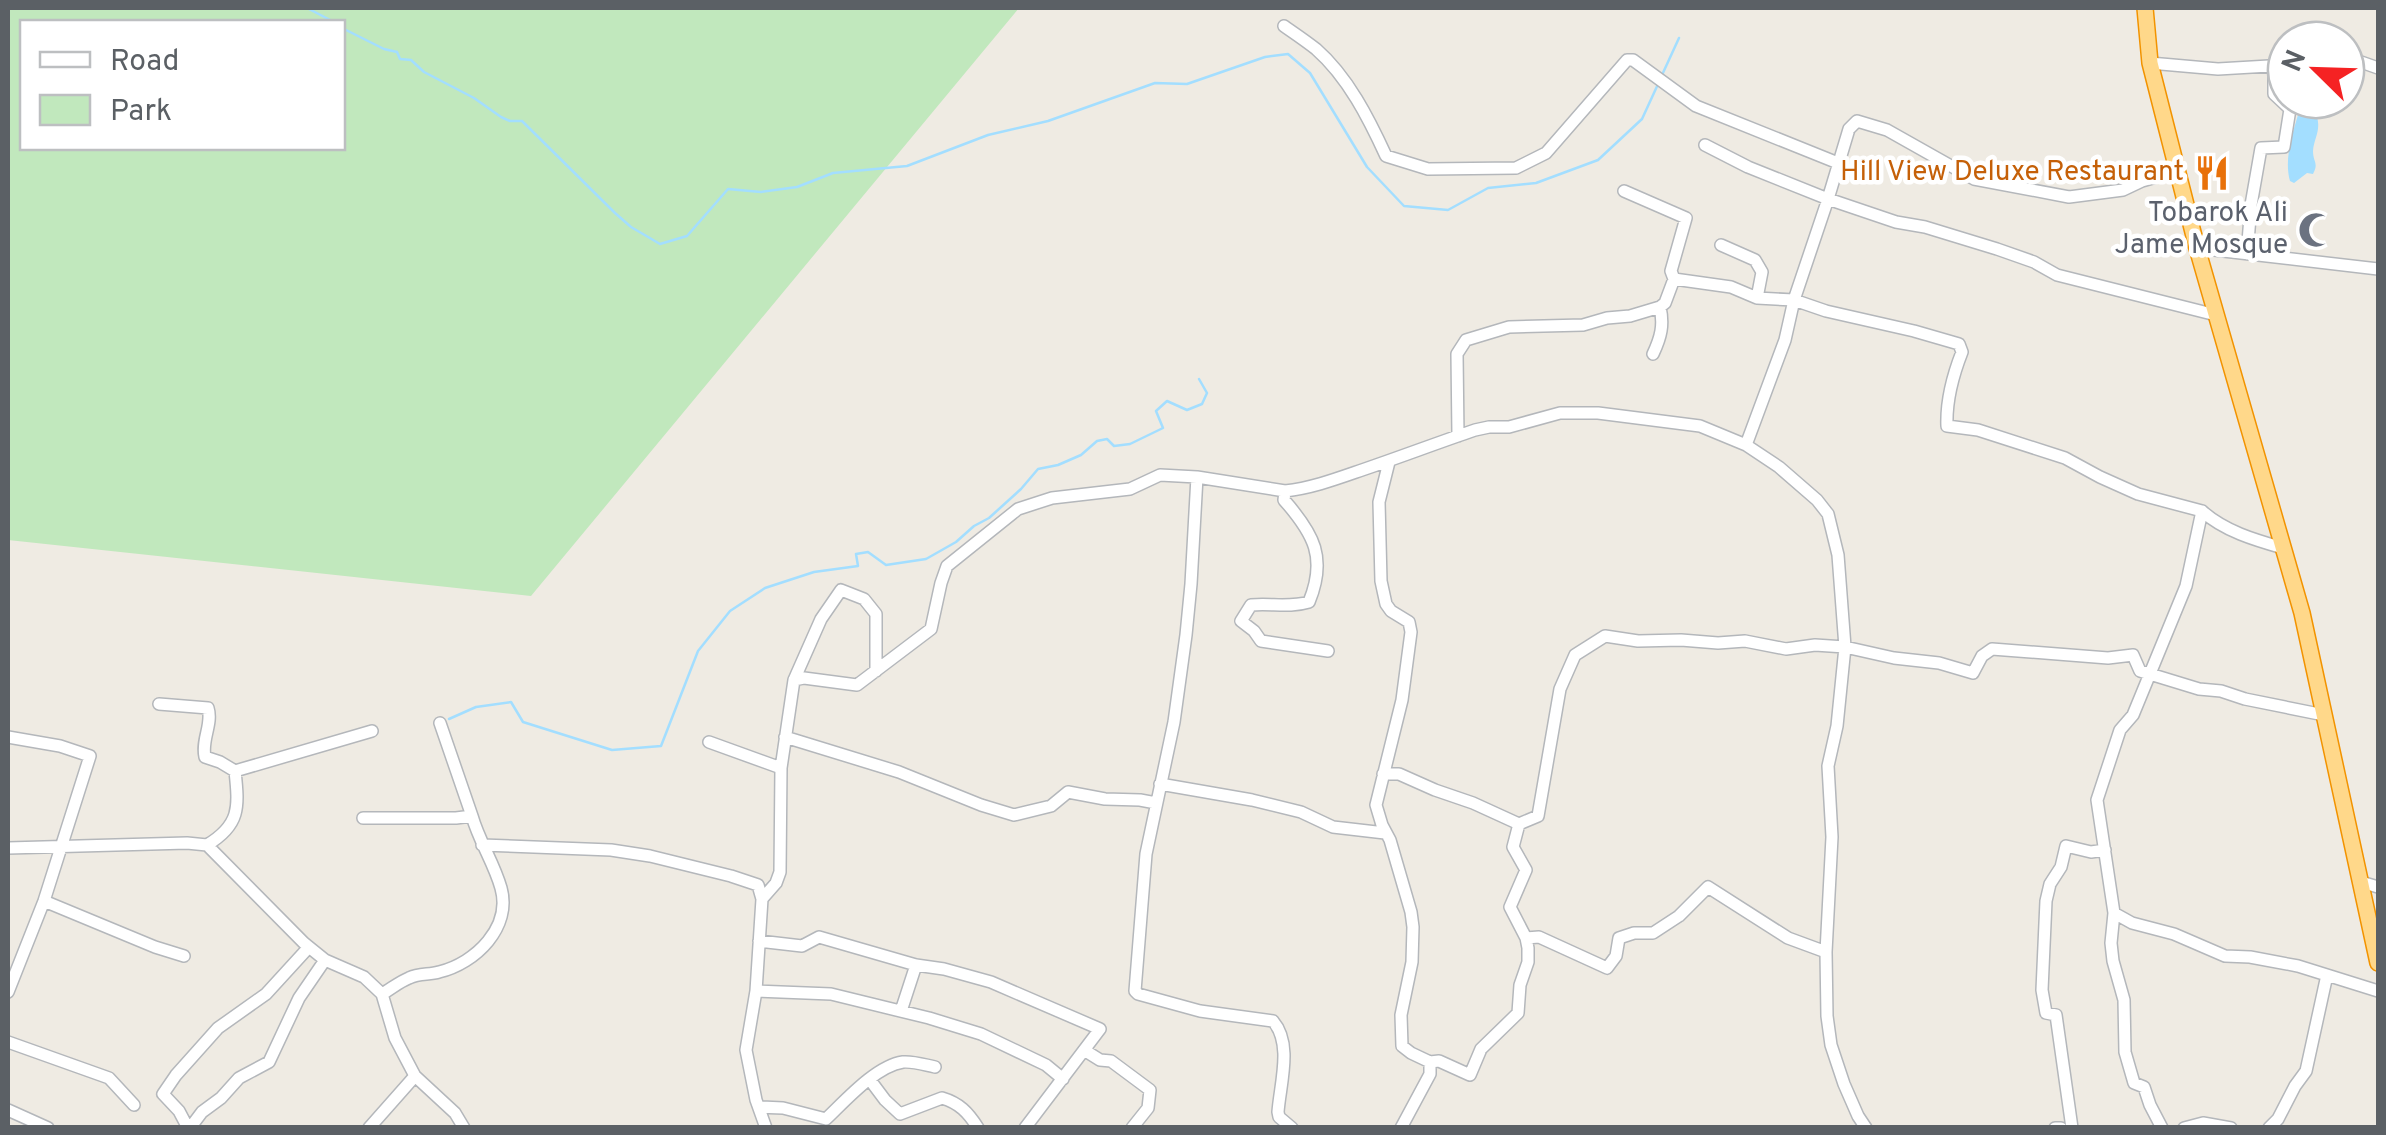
<svg xmlns="http://www.w3.org/2000/svg" width="2386" height="1135" viewBox="0 0 2386 1135" font-family="Overpass,sans-serif">
<style>
.green{fill:#c1e8bd;fill-rule:evenodd}
.water{fill:#a3deff}
.lines{fill:none;stroke-linecap:round;stroke-linejoin:round}
.stream{stroke:#a3deff;stroke-width:2.5}
.minor-casing{stroke:#b4b7bb;stroke-width:14}
.highway-casing{stroke:#f29300;stroke-width:18}
.minor{stroke:#fff;stroke-width:11}
.highway{stroke:#ffd88a;stroke-width:15}
.labels{text-anchor:middle;dominant-baseline:central;stroke-width:9;stroke-linejoin:round;paint-order:stroke}
.food-label{font-size:28px;fill:#c56008;stroke:#fff;text-anchor:end}
.worship-label{font-size:28px;fill:#5b616d;stroke:#fff;text-anchor:end}
</style>
<rect width="100%" height="100%" fill="#efebe3"/>
<!-- green -->
<path class="green" d="M8,8H1019L531,596L8,540ZM22,22H342V148H22Z"/>
<!-- water -->
<path class="water" d="M2306,113L2317,117C2321,131 2314,138 2313,151C2313,162 2319,163 2313,174L2307,173L2294,183L2290,181C2284,160 2292,135 2298,115Z"/>
<g class="lines">
<!-- stream -->
<path class="stream" d="M307,8L334,22
M342,28L384,49L397,52L400,59L411,60L424,72L474,98L501,117L510,121H522L615,213L631,227L660,244L687,236L728,189L761,192L797,187L833,173L907,166L988,135L1048,121L1155,83L1187,84L1265,57L1288,54L1310,73L1367,167L1404,206L1448,210L1488,188L1536,183L1598,160L1642,119L1659,82
M1662,75L1679,38
M449,719L476,707L511,702L523,722L612,750L661,746L698,651L730,611L765,588L814,572L858,566L856,554L868,552L886,565L926,559L956,542L974,526L989,518L1021,489L1038,469L1058,465L1081,455L1097,441L1107,439L1114,446L1130,444L1163,428L1156,411L1167,401L1187,410L1202,404L1207,393L1199,379"/>
<defs>
<path id="minor" d="M1284,26C1294,33 1306,41 1316,49C1348,77 1369,119 1386,156L1428,169L1516,168L1546,153L1627,60H1633L1696,106L1838,163
M2346,61L2361,62L2378,68
M2150,63L2218,69L2286,65
M1705,145L1748,167L1828,199L1896,222L1925,227L1997,249L2034,262L2057,275L2216,315
M1624,191L1686,218L1671,271L1674,279
M1721,245L1755,260L1762,272L1757,298
M2197,248L2378,269
M2247,254L2251,205L2261,148L2284,147L2290,109L2274,94V66
M1653,354C1661,337 1664,325 1660,307
M1458,436L1457,354L1466,340L1509,327L1583,325L1607,318L1630,316L1660,307L1665,303L1674,279L1731,287L1757,298L1794,300L1826,311L1914,331L1959,344L1962,352C1953,375 1946,401 1947,426L1978,430L2065,458L2100,477L2138,494L2202,511C2224,531 2255,540 2283,548
M1746,445L1785,340L1794,300L1828,199L1849,129L1857,121L1887,130L1974,179L2069,197L2123,190L2142,181L2177,171
M1389,462L1379,502L1381,581L1386,604L1391,611L1409,622L1411,632L1402,700L1376,805L1382,825L1390,840L1411,912L1413,927L1412,962L1401,1015L1402,1046L1411,1053L1430,1062V1074L1401,1128
M1197,477L1191,584L1186,635L1174,722L1146,854L1135,991L1138,994L1200,1011L1273,1021C1293,1044 1280,1084 1278,1112L1279,1117L1292,1128
M1285,491L1284,500C1314,534 1327,558 1309,602C1289,608 1271,603 1251,605L1241,621L1254,631L1261,641L1328,651
M2202,511L2186,586L2133,715L2120,730L2097,800L2114,913L2132,923L2174,934L2225,956L2250,957L2298,966L2378,991
M794,680L821,619L841,590L864,599L876,614V671
M159,704L208,708C213,724 201,740 205,757L220,762L235,771
M440,723L472,816
M8,737L60,746L90,756L44,901L8,992
M785,737L899,772L981,805L1014,815L1051,806L1068,792L1105,799L1140,800L1156,803
M709,742L781,768
M1383,774H1399L1435,790L1473,803L1519,824L1513,847L1526,870L1510,907L1526,938L1528,948V962L1520,985L1518,1013L1481,1049L1470,1075L1439,1061L1430,1062
M1160,784L1252,800L1301,812L1333,827L1385,833
M363,818H456L472,816C479,841 494,863 501,888C512,927 476,963 439,972C429,975 419,973 409,978C399,982 391,989 382,994
M1519,824L1538,816L1560,689L1575,655L1605,636L1638,641L1681,640L1718,643L1745,641L1786,649L1815,645L1845,647L1894,658L1939,663L1973,673L1982,656L1992,649L2108,658L2133,655L2140,671L2199,689L2221,691L2245,699L2324,715
M207,845C240,825 239,808 235,771L372,731
M482,845L611,850L650,856L731,876L758,885L762,899
M8,848L187,843L207,845L304,943L325,960L364,977L382,994L395,1038L415,1076L455,1113L464,1128
M2361,882L2378,887
M44,901L155,947L184,956
M2114,913L2111,943L2113,961L2124,1000L2125,1052L2134,1083L2144,1087L2150,1105L2162,1128
M1526,938L1539,937L1607,968L1616,956L1619,938L1634,933H1653L1679,916L1708,887L1788,938L1826,952
M759,941L802,946L819,937L916,965L944,969L991,982L1100,1029L1025,1128
M756,991L831,994L929,1018L981,1034L1046,1065L1063,1079
M901,1011L916,965
M8,1042L109,1078L134,1105
M1084,1050L1100,1060L1111,1061L1150,1090L1148,1108L1132,1128
M870,1080L885,1100L900,1114L942,1098C959,1103 968,1112 978,1128
M759,1107L783,1108L826,1119C846,1100 876,1066 903,1062C913,1061 925,1065 935,1067
M8,1110L48,1128
M188,1128L179,1111L163,1094L176,1075L218,1028L266,994L309,947
M190,1128L202,1112L221,1098L239,1078L269,1062L299,998L325,960
M369,1128L415,1076
M766,1128L756,1100L746,1050L756,991L762,899L776,883L780,872L781,768L794,680L804,678L857,685L931,629L941,583L947,566L1018,509L1052,498L1130,489L1160,475L1197,477L1285,491C1312,488 1336,479 1362,470C1400,457 1437,443 1475,430L1489,427H1509L1560,413H1598L1700,426L1746,445L1779,467L1817,500L1828,514L1838,555L1845,647L1837,726L1828,766L1832,837L1826,952L1827,1016L1831,1045L1844,1084L1858,1116L1866,1128
M2055,1128H2061
M2072,1128L2056,1015L2046,1013L2042,990L2046,901L2050,884L2061,867L2066,846L2091,852L2105,850
M2184,1128L2203,1123L2231,1128
M2269,1128L2278,1119L2295,1086L2306,1071L2327,975"/>
<path id="highway" d="M2145,8L2150,63L2197,248L2302,613L2378,963"/>
</defs>
<!-- minor casing -->
<use href="#minor" class="minor-casing"/>
<!-- highway casing -->
<use href="#highway" class="highway-casing"/>
<!-- minor -->
<use href="#minor" class="minor"/>
<!-- highway -->
<use href="#highway" class="highway"/>
</g>
<!-- icons -->
<defs>
<symbol id="restaurant-bare" viewBox="-9 -9 18 18"><path d="M-5-6h1v4h1v-4h1v4h1v-4h1v5L-1.5 .5V6h-2V.5L-5-1ZM5-6V6H3V1.5H1.5Q1.5-4 5-6Z" fill="#e8710a" stroke="#fff" stroke-width="2.5" paint-order="stroke"/></symbol>
<symbol id="mosque-bare" viewBox="-9 -9 18 18"><path d="M3.5-4.9A6 6 0 1 0 3.5 4.9A5 5 0 1 1 3.5-4.9Z" fill="#6b7280" stroke="#fff" stroke-width="2.5" paint-order="stroke"/></symbol>
</defs>
<g fill-rule="evenodd">
<use href="#restaurant-bare" x="2187" y="148" width="50" height="50"/>
<use href="#mosque-bare" x="2291" y="205" width="50" height="50"/>
</g>
<g class="labels">
<!-- food labels -->
<g class="food-label">
<text x="2184" y="173">Hill View Deluxe Restaurant</text>
</g>
<!-- worship labels -->
<g class="worship-label">
<text x="2288" y="214">Tobarok Ali<tspan x="2288" dy="32">Jame Mosque</tspan></text>
</g>
</g>
<!-- border -->
<rect width="2386" height="1135" fill="none" stroke="#5b6065" stroke-width="20"/>
<!-- legend -->
<rect x="20" y="20" width="325" height="130" fill="#ffffff" stroke="#bdbfc1" stroke-width="2.5"/>
<rect x="40" y="52" width="50" height="15" fill="#ffffff" stroke="#bdbfc1" stroke-width="2.5"/>
<text x="110" y="70" font-size="30" fill="#5b6065">Road</text>
<rect x="40" y="95" width="50" height="30" fill="#c1e8bd" stroke="#bdbfc1" stroke-width="2.5"/>
<text x="110" y="120" font-size="30" fill="#5b6065">Park</text>
<!-- north arrow -->
<g transform="translate(2316 70) rotate(293)"><circle r="48" fill="#ffffff" stroke="#bdbfc1" stroke-width="2.5"/>
<path d="M0-8L18 38L0 25L-18 38Z" fill="#f52223"/>
<text y="-15" font-size="28" font-weight="bold" text-anchor="middle" fill="#5b6065">N</text>
</g>
</svg>
